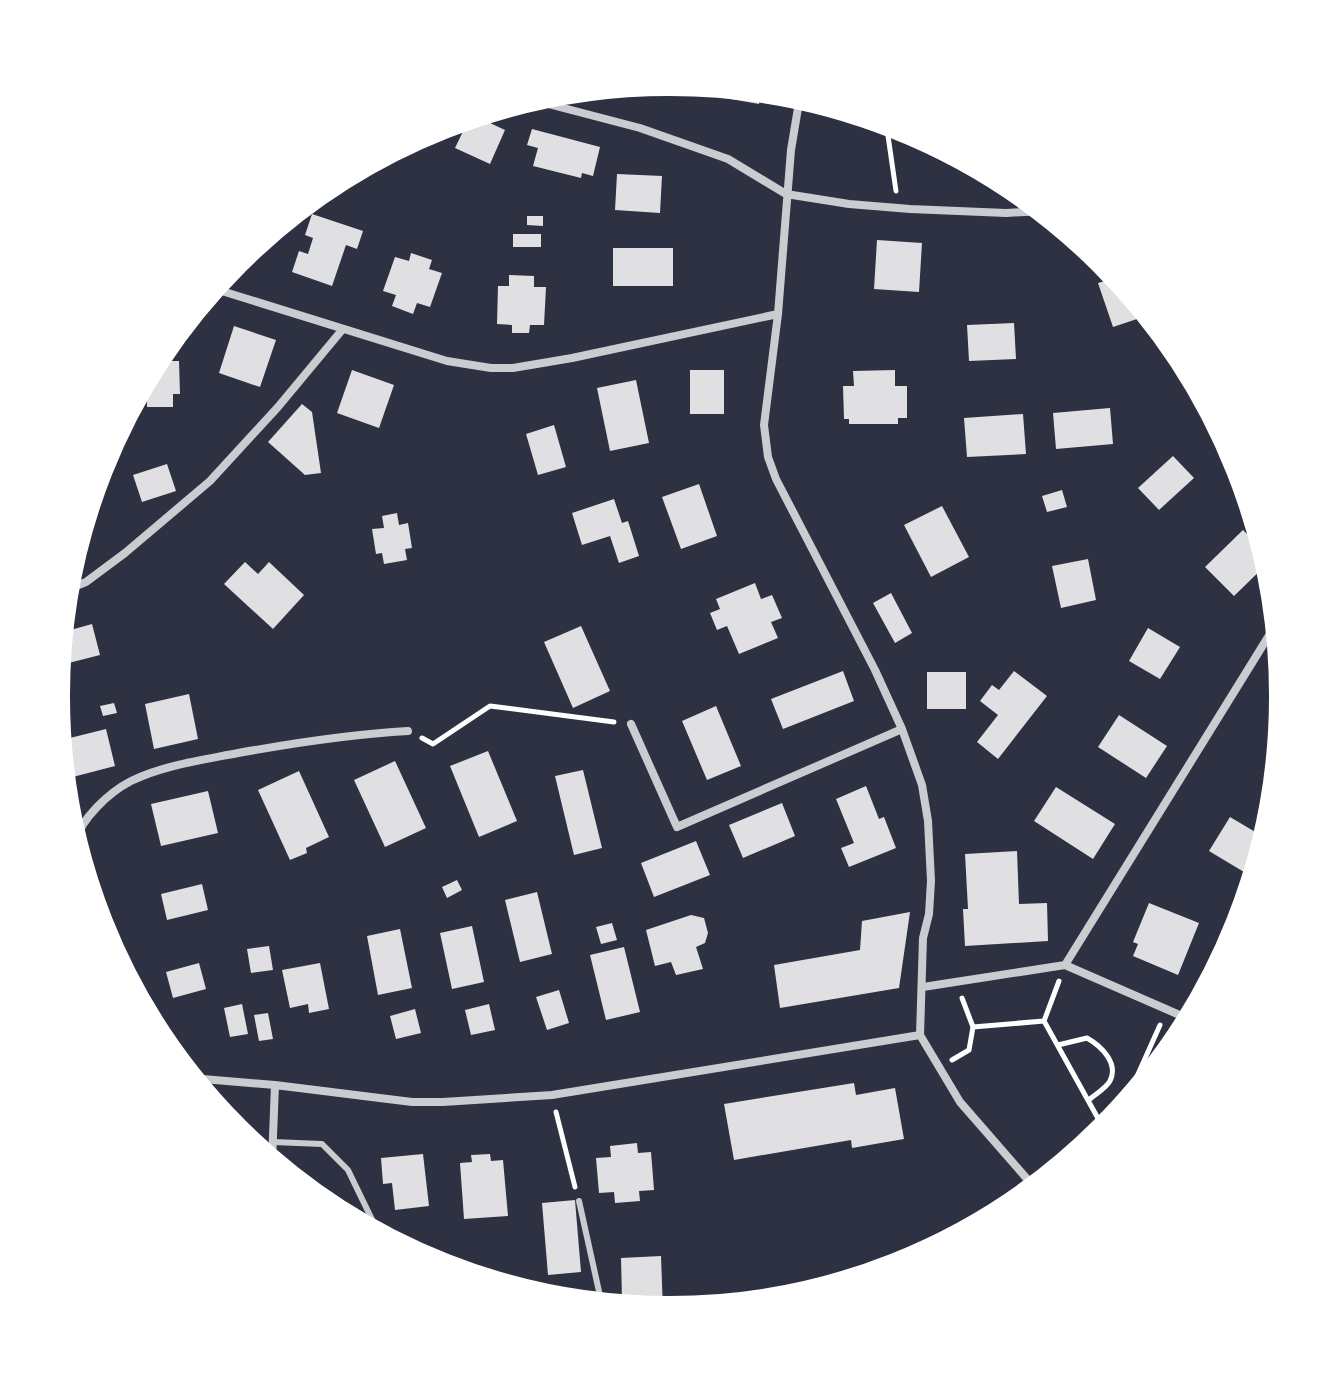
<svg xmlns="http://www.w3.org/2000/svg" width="1339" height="1392" viewBox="0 0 1339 1392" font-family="Helvetica,sans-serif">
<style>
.building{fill:#e0e0e3}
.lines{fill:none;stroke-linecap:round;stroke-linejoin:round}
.path{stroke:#fff;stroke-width:5}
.service{stroke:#caccd0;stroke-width:6}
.minor{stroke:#caccd0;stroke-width:8}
.rim{fill:none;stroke:#fff;stroke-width:4}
</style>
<rect width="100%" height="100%" fill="#2d3142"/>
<!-- building -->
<path class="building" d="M622,85L618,95L594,88Z
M721,86L761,90L759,104L719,97Z
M473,115L505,130L490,164L455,148L470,117Z
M532,129L600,147L593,176L582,173L581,178L533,166L538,148L527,145Z
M617,174L662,176L660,213L615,210Z
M312,214L363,231L357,249L346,245L332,286L292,272L299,251L308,254L313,238L305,235Z
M527,216H543V226L527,225Z
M513,234H541V247H513Z
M877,240L922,243L919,292L874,289Z
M613,248H673V286H613Z
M411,253L432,260L429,269L442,273L430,307L417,303L413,314L392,306L396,295L383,291L395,257L409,261Z
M509,275L534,276V287H546L544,325H530L529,333H512V325L497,324L498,286H509Z
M1118,277L1149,315L1113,327L1098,283Z
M1014,323L1016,359L969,361L967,325Z
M234,326L276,340L260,387L219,373Z
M154,361H179L180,394H173V407H147V395H136Z
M352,370L394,385L379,428L337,413Z
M690,370H724V414H690Z
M895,370V386H907V418H898V424H849V419H844L843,386H854L853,371Z
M636,380L649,443L610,451L597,388Z
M1204,396L1211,410L1213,413L1203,414L1201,397Z
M302,404L312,412L321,473L305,475L268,442Z
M1110,408L1113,444L1056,449L1053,413Z
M1023,414L1026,454L967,457L964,418Z
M554,425L566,467L538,475L526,434Z
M1173,456L1194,478L1159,510L1138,488Z
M167,464L176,491L142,502L133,475Z
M699,484L717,536L681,549L662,497Z
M1062,490L1067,507L1047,512L1042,496Z
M614,499L622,523L628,521L639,556L619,563L610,536L582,545L572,513Z
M942,506L969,557L931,577L904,525Z
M397,513L399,525L408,523L412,548L405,549L407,560L384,564L382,553L376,554L372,529L384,528L382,516Z
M1243,530L1267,554L1269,562L1234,596L1205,567Z
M1088,559L1096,600L1061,608L1052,566Z
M245,562L258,574L269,562L304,595L273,629L224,584Z
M755,583L761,599L772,595L782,618L771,622L778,638L739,654L727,626L717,630L710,613L720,609L716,599Z
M891,593L912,633L895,643L873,603Z
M92,624L100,655L57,666L60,633Z
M581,626L610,691L573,708L544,642Z
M1148,628L1180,647L1160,679L1129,661Z
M843,671L854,701L783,729L771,699Z
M1014,671L1047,696L998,759L977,742L998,715L980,701L992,685L999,690Z
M927,672H966V709H927Z
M189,694L198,739L154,749L145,704Z
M114,703L117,713L103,716L100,706Z
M716,706L741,766L707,780L682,721Z
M1119,715L1167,746L1146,778L1098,747Z
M106,729L115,766L65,779L58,741Z
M488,751L517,821L479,837L450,766Z
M1279,756L1278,766L1277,774L1271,771Z
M395,761L426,828L385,847L354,780Z
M583,770L602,848L574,855L555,776Z
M299,771L329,837L306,848L307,853L290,860L258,790Z
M866,786L879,819L884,817L896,848L849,867L841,848L854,843L836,799Z
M1056,787L1115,824L1093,859L1034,821Z
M208,791L218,833L161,846L151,804Z
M782,803L795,836L743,858L729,825Z
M1230,817L1257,833L1264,821L1270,825L1254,878L1209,851Z
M696,841L710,875L654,897L641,863Z
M1017,851L1019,904L1047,903L1048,941L965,946L963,909H968L965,854Z
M457,880L462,890L447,898L442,887Z
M202,884L208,910L167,920L161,894Z
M537,892L552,954L520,962L505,900Z
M1149,903L1199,923L1178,975L1133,956L1138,944L1133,942Z
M910,912L899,988L780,1008L774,965L860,950L862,921Z
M691,915L704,918L708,933L705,943L696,947L703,969L676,975L671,962L655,966L646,930Z
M612,923L617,940L601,944L596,927Z
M472,926L484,982L452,989L440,933Z
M400,929L412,988L378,995L367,936Z
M269,946L273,970L251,973L247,949Z
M624,947L640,1012L606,1020L590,955Z
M199,963L206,989L173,998L166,972Z
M320,963L329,1009L309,1013L308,1004L290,1008L282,970Z
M559,990L569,1023L547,1030L536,997Z
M242,1004L248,1034L230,1037L224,1008Z
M489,1004L495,1030L471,1035L465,1010Z
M415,1009L421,1033L396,1039L390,1016Z
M268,1013L273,1039L259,1041L254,1015Z
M1158,1053L1166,1057L1147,1080L1146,1079Z
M854,1083L856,1095L895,1088L904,1139L852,1148L851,1140L734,1160L724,1104Z
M637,1143L638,1153L651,1152L654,1190L639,1191L640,1201L615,1203L614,1192L599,1193L596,1158L611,1157L610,1146Z
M423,1154L429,1206L395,1210L392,1183L383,1184L381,1158Z
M490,1154L491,1161L503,1160L508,1216L464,1219L460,1163L472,1162L471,1155Z
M575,1200L581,1272L548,1275L542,1203Z
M435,1250L436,1265L412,1253Z
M661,1256L663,1311L642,1309V1298L622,1299L621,1258Z
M895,1257L906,1264L856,1280L854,1270Z"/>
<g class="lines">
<!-- path -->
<path class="path" d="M886,122L896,191
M422,738L433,744L490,706L614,722
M1059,981L1044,1021L1105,1131
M962,998L973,1027L1044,1021
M1058,1045L1087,1038C1101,1046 1119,1063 1110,1081C1106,1088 1096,1094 1090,1099
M952,1060L969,1050L973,1027
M1122,1110L1160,1025
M556,1112L575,1187"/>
<!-- service -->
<path class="service" d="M273,1142L322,1144L348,1170L380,1236
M579,1201L602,1305"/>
<!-- minor -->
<path class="minor" d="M800,96L791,150L778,314L764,425L768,457L776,479L875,670L902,729L922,785L928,821L931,881L929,914L923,938L920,1035
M529,99L640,128L728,159L786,194L849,204L910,209L1006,213L1044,211
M212,288L447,361L491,368H513L572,358L778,314
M64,591L86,582L125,553L210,481L278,407L342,330
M631,724L677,827L902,729
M74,843C82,818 108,793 131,781C164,765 202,760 238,753C294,743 351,734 408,731
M1065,965L1278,621
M923,987L1065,965L1191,1020
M920,1035L960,1102L1035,1188
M191,1078L275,1085L412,1102H443L552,1095L920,1035
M272,1162L275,1085"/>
</g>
<!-- crop -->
<path d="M0 0H1339V1392H0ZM669 94H670A601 601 0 0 1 1271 695V697A601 601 0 0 1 670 1298H669A601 601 0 0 1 68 697V695A601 601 0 0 1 669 94Z" fill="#fff" fill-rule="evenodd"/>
<path class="rim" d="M669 94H670A601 601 0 0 1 1271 695V697A601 601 0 0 1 670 1298H669A601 601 0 0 1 68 697V695A601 601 0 0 1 669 94Z"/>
</svg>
